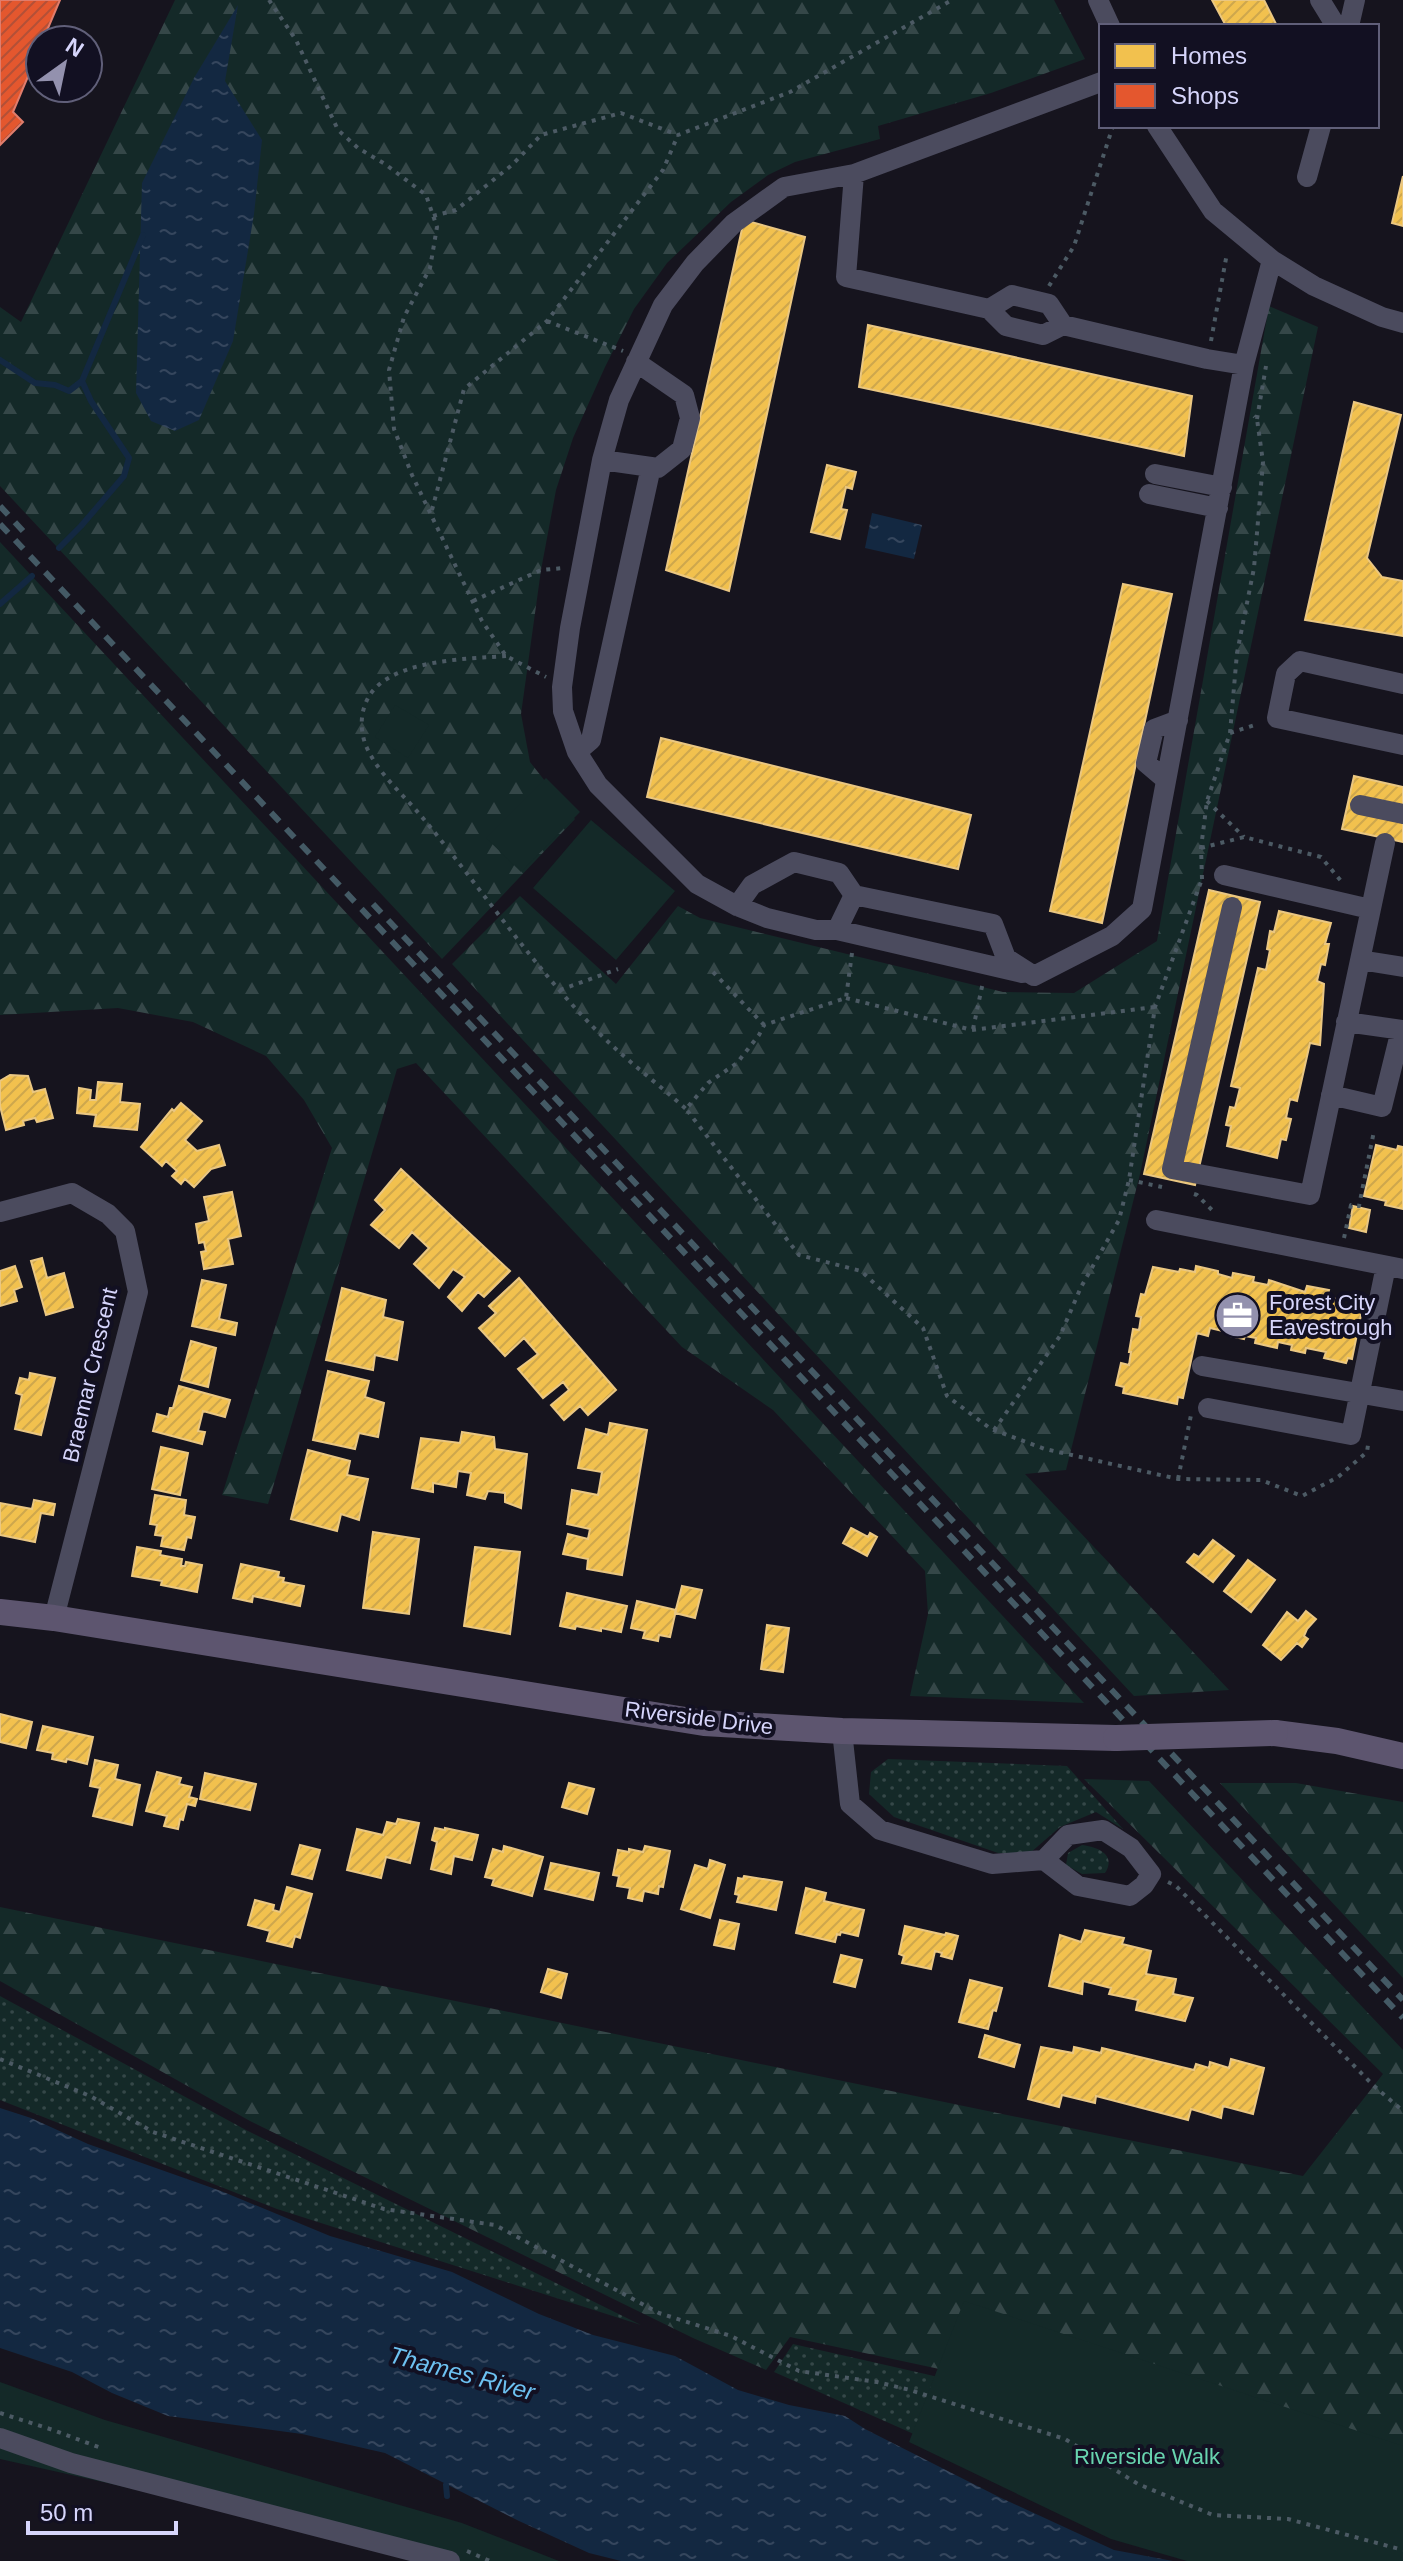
<svg xmlns="http://www.w3.org/2000/svg" width="1403" height="2561" viewBox="0 0 1403 2561" font-family="Arial,sans-serif">
<style>
.grass{fill:url(#grass-dots)}
.forest{fill:url(#forest-firs)}
.green{fill:#142928}
.water{fill:url(#water-ripples)}
.homes{fill:url(#homes-hatch);stroke:#eac782;stroke-width:2}
.shops{fill:url(#shops-hatch);stroke:#e07d6c;stroke-width:2}
.lines{fill:none;stroke-linecap:round;stroke-linejoin:round}
.stream{stroke:#132841;stroke-width:6}
.path{stroke:#4c5a64;stroke-width:4;stroke-dasharray:4 6;stroke-linecap:butt}
.minor{stroke:#4b4b5e;stroke-width:20}
.major{stroke:#5d556f;stroke-width:26}
.rail{stroke:#445a65;stroke-width:6;stroke-dasharray:12 10;stroke-linecap:butt}
.major-bridge{stroke:#5d556f;stroke-width:26}
.labels{text-anchor:middle;dominant-baseline:central;stroke-width:8;stroke-linejoin:round;paint-order:stroke}
.poi-label{font-size:22px;fill:#d6d5fb;stroke:#121022;text-anchor:start}
.street-label{font-size:22px;fill:#d6d5fb;stroke:#121022}
.park-label{font-size:22px;fill:#68d4af;stroke:#121022}
.water-label{font-size:24px;font-style:italic;fill:#6dc1f1;stroke:#121022}
</style>
<defs>
<pattern id="grass-dots" width="8" height="8" patternUnits="userSpaceOnUse" patternTransform="scale(2)"><rect width="8" height="8" fill="#142928"/><path d="M2 2h.1M6 6h.1" fill="none" stroke="#354748" stroke-width="1.8" stroke-linecap="round"/></pattern>
<pattern id="forest-firs" width="22" height="20" patternUnits="userSpaceOnUse" patternTransform="scale(2)"><rect width="22" height="20" fill="#142928"/><path d="M5 1l3.5 6h-7zM16 11l3.5 6h-7z" fill="#354748"/></pattern>
<pattern id="water-ripples" width="26" height="14" patternUnits="userSpaceOnUse" patternTransform="scale(2)"><rect width="26" height="14" fill="#132841"/><path d="M2 4q2-2 4 0t4 0M15 11q2-2 4 0t4 0" fill="none" stroke="#35465d"/></pattern>
<pattern id="homes-hatch" width="6" height="6" patternUnits="userSpaceOnUse" patternTransform="scale(2)"><rect width="6" height="6" fill="#f2c14e"/><path d="M-1 1l2-2M0 6l6-6M5 7l2-2" fill="none" stroke="#cea74d"/></pattern>
<pattern id="shops-hatch" width="6" height="6" patternUnits="userSpaceOnUse" patternTransform="scale(2)"><rect width="6" height="6" fill="#e4572e"/><path d="M-1 1l2-2M0 6l6-6M5 7l2-2" fill="none" stroke="#b35037"/></pattern>
</defs>
<rect width="100%" height="100%" fill="#16141e"/>
<!-- grass -->
<path class="grass" d="M888,1759L1067,1766L1123,1829L1096,1812L1060,1827L1030,1853H998L894,1817L869,1794L871,1772Z
M1082,1845C1097,1847 1117,1854 1105,1873L1082,1874L1066,1865L1068,1853Z
M0,1996L246,2130L641,2325L277,2209L0,2100Z
M793,2344L1009,2393L1403,2561L1047,2493L774,2372Z"/>
<!-- forest -->
<path class="forest" d="M175,0H1054L1085,59L991,93L878,126L880,139L795,162L768,175L731,202L667,263L634,309L605,367L573,438L556,490L541,570L521,714L530,762L575,819L442,959L0,486V307L21,322Z
M1269,306L1318,327L1140,1174L1066,1470L1025,1474L1229,1690L1134,1696L452,964L520,896L616,984L678,906L700,918L1003,992L1074,993L1157,941Z
M0,542L1084,1703L910,1696L928,1614L925,1571L773,1410L682,1347L416,1063L397,1069L268,1504L222,1495L332,1148L304,1100L266,1056L193,1022L118,1008L0,1015Z
M1084,1779L1149,1781L1403,2050V2489L1014,2385L790,2337L766,2370L693,2338L250,2121L0,1981V1907L1303,2176L1383,2074Z
M1220,1783H1296L1403,1802V1978Z"/>
<!-- green -->
<path class="green" d="M395,705L429,725L408,758L375,737Z
M546,778L580,812L521,872L486,838Z
M591,820L675,891L616,960L533,888Z
M964,2301L1403,2446V2561H1187L1111,2539L909,2442Z
M0,2382L105,2420L462,2523L559,2561H412L210,2506L0,2459Z"/>
<!-- water -->
<path class="water" d="M238,5L225,81L262,140L254,214L233,341L199,420L175,431L151,421L136,393L142,183L194,78Z
M872,513L922,525L914,559L865,548Z
M0,2108L31,2118L88,2144L221,2191L330,2236L452,2272L539,2314L593,2335L675,2356L738,2390L789,2405L845,2416L865,2429L999,2497L1114,2550L1173,2561H621L589,2553L519,2521L385,2453L302,2434L168,2416L112,2393L72,2372L0,2348Z"/>
<!-- homes -->
<path class="homes" d="M1212,0H1264L1277,26H1226Z
M1403,176V226L1392,223Z
M744,220L805,237L729,591L666,570Z
M868,325L1192,396L1184,456L859,387Z
M1354,402L1401,415L1367,558L1382,577L1403,581V636L1305,620Z
M827,465L856,472L852,489L846,487L841,509L847,510L840,539L811,532Z
M1123,584L1172,594L1102,923L1050,911Z
M661,738L971,815L958,869L647,797Z
M1354,776L1403,787V842L1342,829Z
M1209,890L1260,902L1195,1185L1144,1174Z
M1279,911L1331,923L1325,944H1329L1325,965L1321,964L1317,981L1324,984L1320,1045L1310,1043L1297,1101L1290,1099L1286,1118L1291,1119L1286,1140L1281,1139L1277,1158L1227,1146L1231,1126L1226,1125L1230,1107L1235,1108L1240,1088L1231,1086L1258,968L1266,970L1270,950L1267,949L1270,931L1274,932Z
M10,1075L28,1076L33,1092L45,1089L53,1118L37,1122L35,1118L23,1121L24,1125L6,1130L0,1106V1081Z
M98,1082L122,1084L120,1102L140,1104L137,1130L94,1126L96,1115L77,1113L79,1088L91,1090L90,1100H96Z
M181,1103L202,1121L185,1140L197,1151L219,1145L225,1165L211,1169L194,1187L185,1179L181,1184L172,1176L177,1171L166,1161L162,1166L141,1147L172,1109L174,1111Z
M1376,1145L1397,1150L1398,1146L1403,1147V1209L1385,1205L1386,1201L1364,1196Z
M401,1169L510,1271L484,1297L478,1292L462,1311L448,1297L465,1277L453,1269L439,1288L414,1264L429,1248L412,1232L399,1248L371,1225L385,1210L375,1200Z
M232,1192L241,1236L228,1239L233,1264L204,1269L201,1252L206,1251L204,1242L199,1243L196,1224L209,1221L204,1197Z
M1353,1206L1370,1210L1366,1232L1349,1228Z
M42,1258L47,1278L64,1273L73,1307L46,1315L31,1261Z
M15,1266L22,1287L14,1290L17,1301L0,1306V1271Z
M1196,1266L1218,1271V1274L1232,1278L1233,1273L1254,1277L1253,1282L1268,1285L1269,1280L1305,1292L1307,1286L1329,1290L1327,1297L1337,1299L1336,1304L1362,1310L1352,1359L1348,1358L1346,1363L1324,1358L1326,1352L1306,1348L1305,1353L1291,1350L1292,1345L1278,1342L1277,1348L1255,1343L1256,1338L1245,1336L1244,1339L1230,1336L1231,1333L1210,1328L1208,1336L1197,1333L1183,1398L1178,1397L1177,1404L1123,1393L1124,1387L1116,1385L1121,1363L1129,1365L1131,1352H1129L1133,1329L1139,1330L1141,1317L1136,1316L1141,1294L1145,1295L1153,1267L1179,1272L1180,1269L1195,1272Z
M519,1278L616,1390L588,1415L580,1406L564,1420L551,1405L569,1390L563,1382L543,1398L518,1369L538,1354L524,1338L505,1356L479,1328L496,1313L489,1306Z
M202,1280L226,1285L219,1319L237,1323L235,1335L192,1326Z
M342,1288L386,1300L383,1317L403,1322L397,1360L375,1355L373,1370L326,1360Z
M191,1341L216,1348L208,1387L181,1380Z
M328,1371L369,1381L365,1397L384,1403L378,1437L359,1433L355,1449L313,1440Z
M30,1373L55,1378L41,1435L15,1429L22,1395L16,1393L20,1378L29,1380Z
M179,1386L230,1400L225,1417L203,1411L198,1431L205,1432L202,1444L153,1431L157,1414L168,1417L170,1408H173Z
M610,1423L647,1430L622,1575L587,1569L588,1559L563,1554L568,1534L588,1539L590,1529L567,1524L572,1490L598,1495L602,1472L578,1468L586,1429L608,1435Z
M462,1432L494,1437L495,1449L527,1454L521,1508L505,1502V1493L488,1491L485,1499L467,1495L471,1473L458,1471L456,1487L433,1483V1492L412,1488L421,1438L460,1443Z
M161,1447L188,1453L180,1495L152,1489Z
M308,1450L350,1461L347,1475L368,1479L359,1520L341,1514L337,1531L291,1519Z
M155,1495L186,1500L184,1515L195,1517L191,1538L187,1537L184,1550L161,1546L163,1536L155,1535L157,1525L150,1524Z
M34,1500L55,1504L53,1515L41,1513L35,1542L0,1535V1503L32,1509Z
M851,1528L868,1537L870,1533L877,1537L867,1556L843,1543Z
M373,1532L419,1539L409,1614L363,1608Z
M1213,1540L1234,1556L1213,1582L1187,1562L1194,1554L1199,1557Z
M137,1547L161,1551L160,1555L182,1559L181,1566H185L186,1562L202,1565L197,1592L161,1585L162,1581L132,1576Z
M475,1547L520,1552L510,1634L464,1626Z
M1248,1560L1275,1580L1251,1612L1224,1591Z
M241,1564L279,1572L278,1577L284,1578L283,1582L304,1586L300,1606L253,1596L252,1602L233,1598Z
M682,1586L702,1590L695,1618L675,1613Z
M567,1593L627,1606L621,1632L601,1628V1631L576,1626L575,1629L560,1626Z
M637,1601L676,1610L670,1637L659,1635L658,1641L643,1638L645,1631L631,1628Z
M1306,1611L1316,1619L1307,1629L1304,1636L1308,1639L1302,1647L1297,1643L1281,1660L1263,1645L1287,1612L1298,1621Z
M767,1625L789,1628L783,1672L761,1669Z
M0,1714L32,1722L26,1748L0,1742Z
M43,1726L93,1737L87,1764L67,1759L66,1762L52,1759L53,1753L37,1750Z
M95,1760L118,1765L115,1779L140,1785L132,1825L93,1816L100,1788L90,1786Z
M157,1772L181,1778L179,1784L192,1787L189,1797L197,1799L195,1806L187,1804L183,1820L180,1819L178,1829L164,1826L167,1816L146,1811Z
M205,1773L256,1784L250,1810L200,1799Z
M569,1783L594,1789L587,1814L562,1807Z
M398,1819L419,1823L410,1863L386,1857L381,1878L347,1870L357,1829L383,1835L387,1822L396,1824Z
M435,1828L445,1830V1828L478,1835L472,1860L454,1856L451,1874L431,1869L437,1842L432,1840Z
M300,1845L320,1850L312,1879L292,1874Z
M504,1846L543,1857L532,1896L492,1885L494,1879L485,1877L493,1849L503,1852Z
M645,1846L670,1851L663,1887L659,1886L658,1894L644,1891L642,1901L628,1898L630,1888L617,1886L619,1876L613,1875L618,1850L629,1852V1849L643,1852Z
M710,1860L725,1865L710,1918L681,1909L695,1865L708,1869Z
M551,1863L599,1873L593,1900L545,1889Z
M744,1876L782,1882L776,1910L737,1902L739,1895L735,1894L738,1878L743,1879Z
M287,1887L312,1894L300,1938L295,1936L292,1947L267,1941L270,1931L248,1925L255,1900L274,1905L273,1910L280,1912Z
M806,1888L826,1893L824,1901L864,1910L858,1936L841,1932L840,1935L837,1934L835,1942L796,1933Z
M720,1920L739,1924L734,1949L714,1945Z
M905,1926L945,1935L946,1933L958,1936L952,1959L941,1956L942,1953L935,1951L931,1969L902,1963L904,1956L899,1954Z
M1085,1930L1124,1938L1122,1944L1151,1951L1146,1974L1176,1979L1173,1994L1193,1998L1185,2021L1136,2010L1138,2000L1109,1994L1111,1988L1083,1981L1082,1994L1049,1986L1060,1935L1081,1942Z
M841,1955L862,1960L855,1987L834,1982Z
M548,1969L567,1974L561,1998L541,1992Z
M970,1980L1002,1988L996,2011L993,2010L988,2029L959,2022Z
M985,2035L1020,2045L1014,2067L979,2057Z
M1041,2047L1073,2053L1074,2047L1101,2053L1102,2048L1194,2070L1196,2064L1209,2068L1210,2062L1229,2068L1231,2059L1264,2068L1253,2114L1223,2106L1221,2118L1191,2109L1188,2120L1096,2096L1095,2103L1062,2095L1059,2107L1028,2099Z"/>
<!-- shops -->
<path class="shops" d="M0,0H60L43,40H40V48L13,112L23,122L0,145Z"/>
<g class="lines">
<!-- stream -->
<path class="stream" d="M0,360L35,383L55,385L69,391L82,381L143,235
M59,548L81,526L124,476L129,458L91,401L82,381
M0,604L32,576
M446,2485L447,2496"/>
<!-- path -->
<path class="path" d="M269,0L296,40L338,130L358,148L385,164L426,195L437,227L430,268L404,317L389,370L394,429L412,475L482,621L506,656L546,677
M433,216L456,210L512,165L541,135L621,113L678,135L790,92L952,0
M1049,286L1074,246L1113,126
M547,321L623,351
M1211,341L1227,253
M1257,419L1266,366
M432,510L464,389L547,321L663,170L678,135
M473,601L541,570L564,568
M506,656C466,659 380,659 365,705C360,718 361,733 366,746C379,775 403,794 422,817C482,889 533,967 599,1033C626,1060 657,1083 686,1109
M1230,733L1258,724
M1207,801L1244,837
M1201,848L1244,837L1321,857L1341,881
M1202,879L1201,848L1207,801L1230,733L1237,653L1254,568L1263,462L1257,419L1254,416
M852,953L846,998L764,1025L759,1035L737,1063L708,1083L686,1109L799,1255L861,1271L923,1328L947,1396L991,1429L1045,1449L1178,1479L1261,1480L1302,1496L1338,1477L1367,1452L1368,1445
M713,972L764,1025
M560,990L618,969
M846,998L972,1030L1155,1007
M973,1029L983,982
M1129,1180L1162,1187
M1194,1194L1197,1195L1214,1212
M1344,1238L1351,1205L1359,1206L1374,1131
M994,1430L1060,1336L1081,1287L1119,1220L1129,1180L1155,1007L1202,879
M1178,1479L1191,1415
M1168,1882L1176,1886L1374,2086L1403,2111
M0,2059L90,2096L153,2132L384,2209L495,2225L659,2313L731,2336L799,2371L877,2382L910,2390L1065,2439L1138,2484L1213,2515L1288,2519L1403,2550
M0,2413L53,2430L101,2448
M467,2551L490,2561"/>
<!-- minor -->
<path class="minor" d="M1098,0L1110,26
M1320,0L1336,26
M1349,26L1355,0
M1157,126L1213,211L1272,260L1314,286L1382,317L1403,323
M854,174L846,277L989,309L1006,326L1043,335L1063,325L1207,359L1244,365
M1307,177L1321,126
M989,309L1012,295L1049,304L1063,325
M602,460L658,468L682,449L690,418L684,395L636,362
M1155,474L1222,487
M1149,494L1218,508
M1403,684L1300,661L1286,674L1277,718L1403,745
M577,752L591,740L651,467
M1166,780L1146,763L1154,729L1178,720
M1360,805L1403,814
M1224,875L1370,909
M854,895L993,924L1006,958L1034,976L1112,936L1142,909L1244,365L1272,260
M737,906L752,885L794,862L839,873L854,895L837,930H816L767,918L737,906L697,884L598,785L577,752L563,711L562,687L570,628L602,460L619,400L663,305L695,263L734,223L784,187L854,174L1101,82
M1232,907L1172,1169L1310,1195L1385,843
M837,930L1022,973
M1360,960L1403,967
M1346,1022L1403,1030
M1331,1095L1382,1107L1401,1030
M0,1212L72,1193L108,1214L125,1231L138,1292L54,1618
M1156,1220L1403,1269
M1202,1366L1403,1401
M1208,1408L1351,1435L1386,1266
M842,1731L850,1804L880,1830L992,1864L1044,1860L1078,1886L1130,1896L1144,1885L1151,1874L1131,1848L1103,1830L1068,1835L1044,1860
M0,2438L71,2463L450,2561"/>
<!-- major -->
<path class="major" d="M0,1612L54,1618L704,1723L842,1731L1116,1738
M1275,1733L1337,1741L1403,1756"/>
<!-- rail -->
<path class="rail" d="M0,506L23,531
M0,524L1403,2018
M373,904L1403,2000"/>
<!-- major-bridge -->
<path class="major-bridge" d="M1116,1738L1275,1733"/>
</g>
<!-- icons -->
<defs>
<symbol id="office-disc" viewBox="-11 -11 22 22"><circle r="9.5" fill="#9391ae" stroke="#121022"/><path d="M-6-3h4V-5.5h4V-3h4V5H-6ZM-1-4.5V-3h2v-1.5ZM-6 0V1H6V0Z" fill="#fff"/></symbol>
</defs>
<g fill-rule="evenodd">
<use href="#office-disc" x="1212" y="1290" width="51" height="51"/>
</g>
<g class="labels">
<!-- poi labels -->
<g class="poi-label">
<text x="1269" y="1302">Forest City<tspan x="1269" dy="25">Eavestrough</tspan></text>
</g>
<!-- street labels -->
<g class="street-label">
<text transform="translate(90 1375) rotate(-77)">Braemar Crescent</text>
<text transform="translate(699 1718) rotate(7)">Riverside Drive</text>
</g>
<!-- park labels -->
<g class="park-label">
<text x="1147" y="2456">Riverside Walk</text>
</g>
<!-- water labels -->
<g class="water-label">
<text transform="translate(462 2373) rotate(15)">Thames River</text>
</g>
</g>
<!-- legend -->
<rect x="1099" y="24" width="280" height="104" fill="#121022" stroke="#605f79" stroke-width="2"/>
<rect x="1115" y="44" width="40" height="24" fill="#f2c14e" stroke="#605f79" stroke-width="2"/>
<text x="1171" y="64" font-size="24" fill="#d6d5fb">Homes</text>
<rect x="1115" y="84" width="40" height="24" fill="#e4572e" stroke="#605f79" stroke-width="2"/>
<text x="1171" y="104" font-size="24" fill="#d6d5fb">Shops</text>
<!-- north arrow -->
<g transform="translate(64 64) rotate(33)"><circle r="38" fill="#121022" stroke="#605f79" stroke-width="2"/>
<path d="M0-6L14 30L0 20L-14 30Z" fill="#9391ae"/>
<text y="-12" font-size="22" font-weight="bold" text-anchor="middle" fill="#d6d5fb">N</text>
</g>
<!-- scale -->
<path d="M28 2521v12h148v-12" fill="none" stroke="#d6d5fb" stroke-width="4"/>
<text x="40" y="2521" font-size="24" fill="#d6d5fb" stroke="#121022" stroke-width="6" paint-order="stroke">50 m</text>
</svg>
